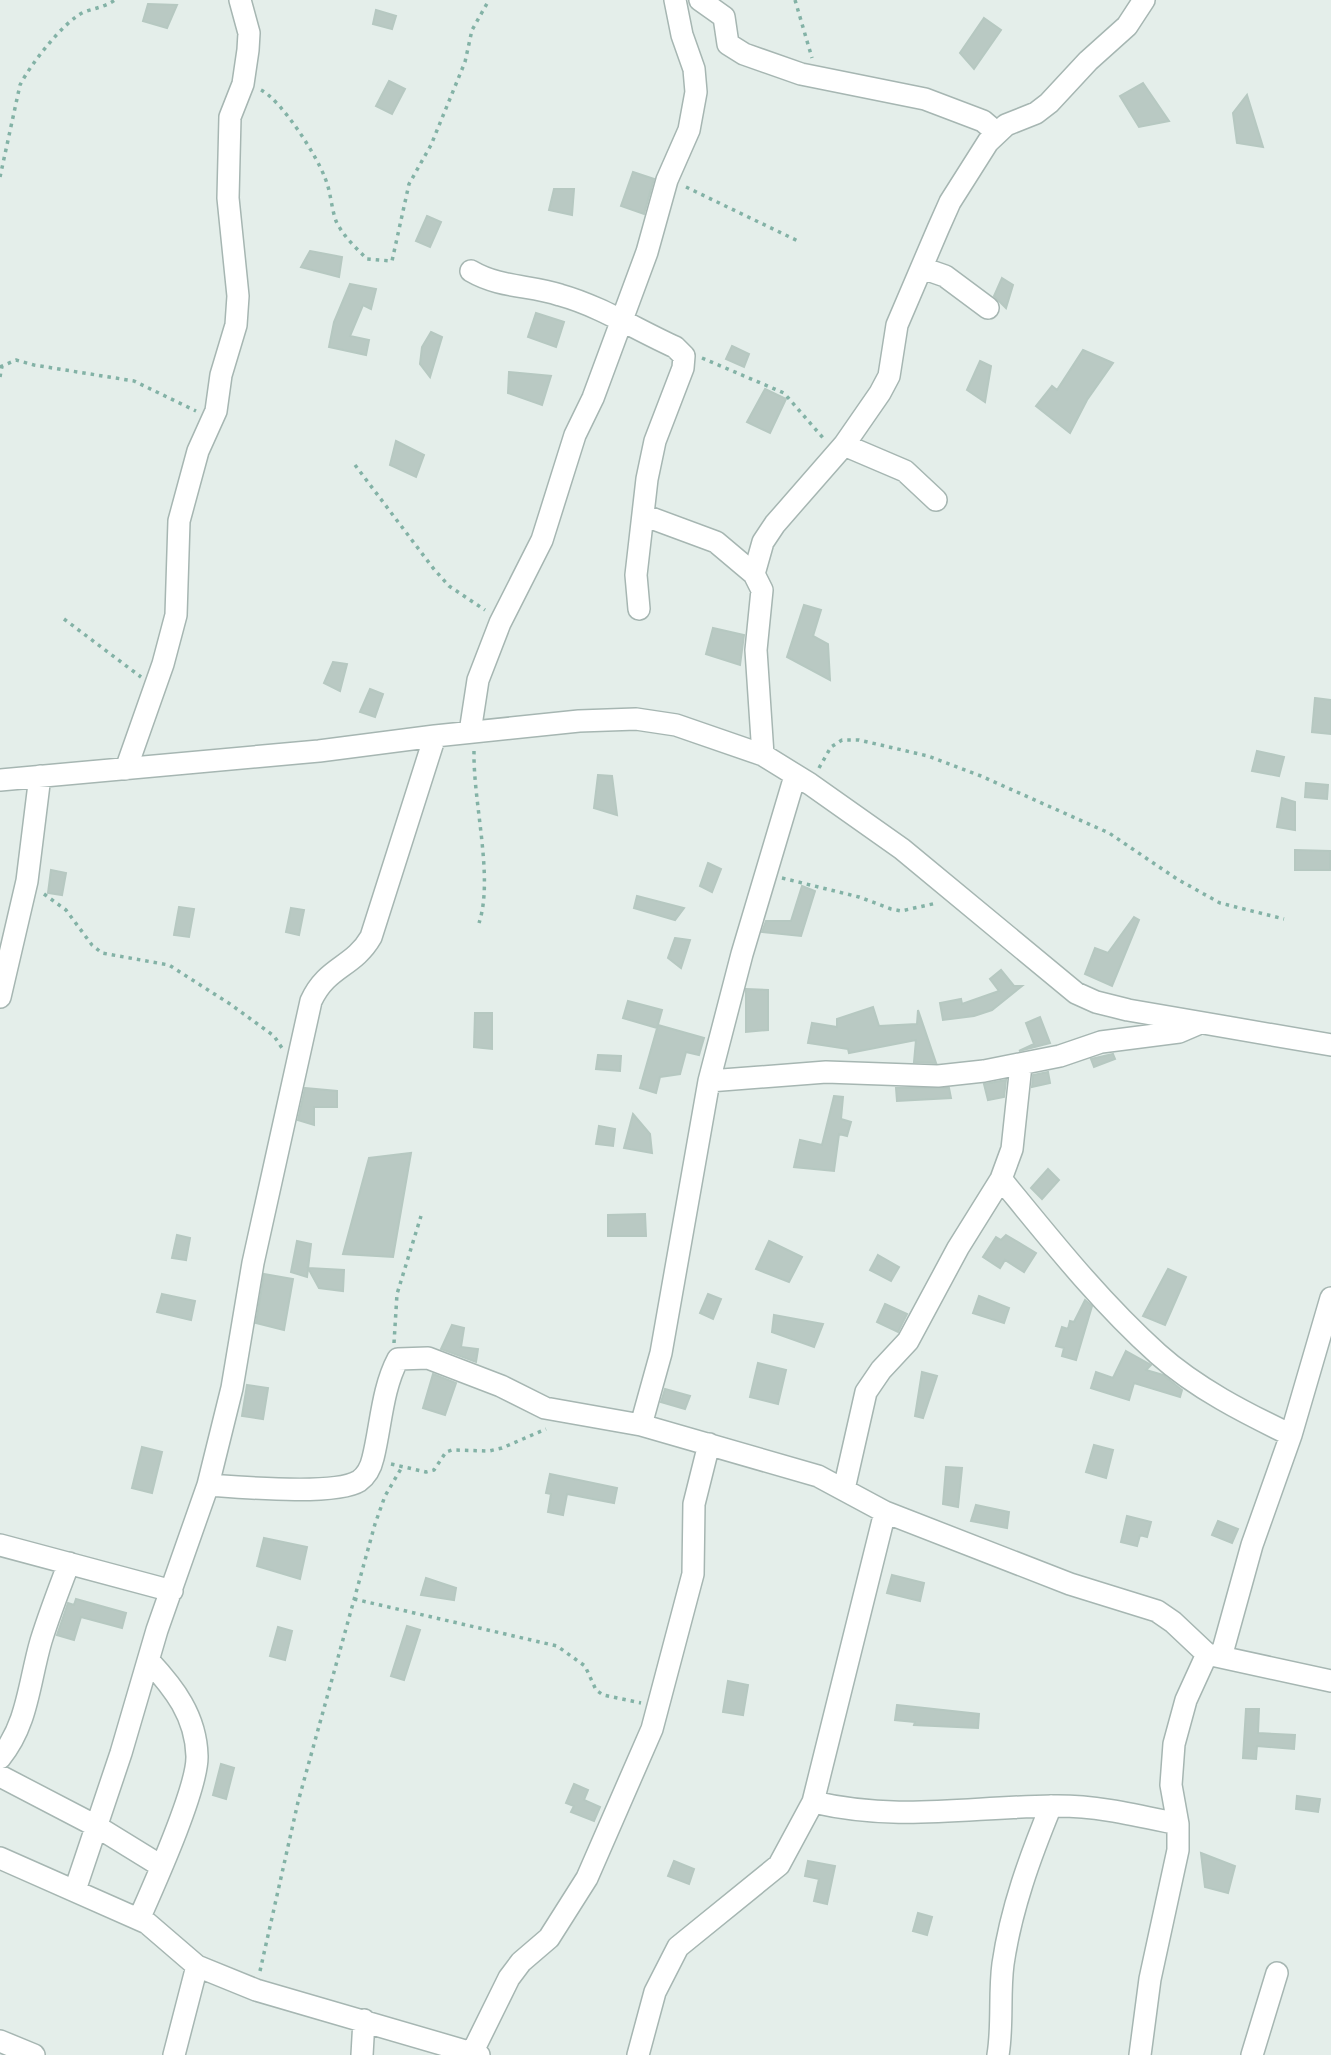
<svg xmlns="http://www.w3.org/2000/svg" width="1331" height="2055" viewBox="0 0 1331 2055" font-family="'Titillium Web',sans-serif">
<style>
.building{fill:#b9c9c3;stroke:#b6c8c1;stroke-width:2}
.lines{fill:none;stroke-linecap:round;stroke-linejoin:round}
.minor-casing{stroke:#a6b6b2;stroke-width:24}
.path{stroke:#83b2a6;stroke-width:3.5;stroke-dasharray:3.5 5;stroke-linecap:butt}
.minor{stroke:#fff;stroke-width:21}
</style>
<rect width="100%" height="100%" fill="#e4eeea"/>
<!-- building -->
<path class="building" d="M148,4L177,5L167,28L143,21Z
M376,10L396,16L392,29L373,24Z
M984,18L1001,30L974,69L960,53Z
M389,81L405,89L392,114L376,106Z
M1143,83L1169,121L1139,127L1120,96Z
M1247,95L1263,147L1237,143L1233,113Z
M633,172L654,179L644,214L621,206Z
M554,189H574L572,215L549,210Z
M427,216L441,222L430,247L416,241Z
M310,251L342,257L339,277L301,267Z
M1002,278L1013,285L1006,308L994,296Z
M350,284L376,289L371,309L363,305L350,336L369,340L366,355L329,347L334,322Z
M536,313L564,322L556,347L528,337Z
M431,332L442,337L430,377L420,364L422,347Z
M732,346L749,354L744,367L726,359Z
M1083,350L1113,363L1087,400L1070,433L1036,406L1052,386L1057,390Z
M980,361L991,366L985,402L967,390Z
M509,372L551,376L542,405L508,393Z
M765,389L786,399L770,433L747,422Z
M396,441L424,455L416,477L390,465Z
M804,605L821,610L813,636L828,644L830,680L787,657Z
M713,628L744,635L740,665L706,654Z
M333,662L347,664L340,691L324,683Z
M370,689L383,694L375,717L360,712Z
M1315,698L1331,700V734L1312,732Z
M1257,751L1284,757L1279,776L1252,771Z
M598,775L612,776L617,815L594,808Z
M1306,783L1328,785L1327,799L1305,797Z
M1282,798L1295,802V830L1277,827Z
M1295,850L1330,851V870H1295Z
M708,863L721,869L712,892L700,886Z
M51,870L66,873L62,895L48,893Z
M802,886L815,891L801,936L762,932L766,921H791Z
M637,896L684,908L675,920L634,908Z
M179,907L194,909L189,937L174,935Z
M291,908L304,910L299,935L286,932Z
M1134,917L1139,920L1112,986L1085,974L1095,948L1108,953Z
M675,938L690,940L681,968L668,958Z
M1001,970L1014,986H1022L992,1010L974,1016L943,1020L940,1003L961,999L962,1004L999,991L990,979Z
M746,989L768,990V1030L746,1032Z
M628,1001L662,1010L657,1028L623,1018Z
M873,1007L879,1026L917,1024L918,1010L936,1063L914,1062L916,1040L849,1053L848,1049L808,1043L812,1023L837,1027V1019Z
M475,1013H492V1049L474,1047Z
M1040,1017L1050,1043L1019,1051L1034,1044L1026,1023Z
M658,1025L704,1038L699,1055L686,1052L680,1074L660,1077L656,1093L640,1088Z
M1113,1054L1115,1059L1094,1067L1091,1059Z
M598,1055L621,1056L620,1071L596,1069Z
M1048,1072L1050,1083L1032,1087L1033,1075Z
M1006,1080L1004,1097L988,1100L984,1084Z
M305,1088L337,1091V1107H314V1125L298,1120Z
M896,1088H949L951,1098L897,1101Z
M834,1096L843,1097L841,1119L851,1122L847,1136L839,1134L834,1171L794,1167L800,1140L822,1145Z
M633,1114L650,1134L652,1153L624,1148Z
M599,1126L615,1129L613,1146L596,1144Z
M411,1153L393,1257L343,1254L369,1158Z
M1048,1169L1059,1180L1042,1199L1031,1188Z
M645,1214L646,1236H608V1215Z
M177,1235L190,1238L186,1260L172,1258Z
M1006,1235L1036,1253L1024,1272L1005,1260L1000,1268L983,1257L996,1237L1001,1240Z
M297,1241L311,1244L307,1277L291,1272Z
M769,1241L802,1257L789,1282L756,1269Z
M878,1255L899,1267L891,1281L870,1270Z
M308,1268L344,1270L343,1291L319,1288Z
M1168,1269L1186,1277L1165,1325L1143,1316Z
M264,1274L293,1279L284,1330L256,1323Z
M162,1294L195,1301L191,1320L157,1312Z
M708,1294L721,1299L713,1319L700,1313Z
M979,1296L1009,1308L1004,1323L973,1313Z
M1085,1300L1092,1306L1076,1360L1062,1356L1064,1348L1056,1346L1062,1327L1068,1329L1070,1321L1074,1322Z
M885,1304L907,1314L898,1332L877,1322Z
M774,1315L823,1324L814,1347L772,1332Z
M452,1325L464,1328L461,1347L478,1349L476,1362L441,1349Z
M1126,1351L1151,1365L1146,1370L1163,1375L1182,1390L1180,1397L1134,1383L1129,1400L1091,1388L1096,1372L1113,1378Z
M758,1363L786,1370L778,1404L750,1397Z
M922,1372L937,1376L923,1418L915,1416Z
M433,1374L456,1383L445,1415L423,1408Z
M247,1385L268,1388L263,1419L242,1416Z
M665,1389L690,1396L685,1409L661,1402Z
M1094,1445L1113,1450L1106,1478L1086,1472Z
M142,1447L162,1452L152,1493L132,1488Z
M946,1467L962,1468L958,1507L943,1504Z
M550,1474L617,1488L614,1503L567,1494L563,1515L548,1512L551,1494L546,1493Z
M976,1505L1009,1512L1007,1528L971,1521Z
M1127,1516L1151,1522L1147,1537L1140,1535L1137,1546L1121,1542Z
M1218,1521L1238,1529L1232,1543L1212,1535Z
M264,1538L307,1547L300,1579L257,1566Z
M892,1575L924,1583L920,1601L887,1593Z
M426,1578L456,1588L454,1600L421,1595Z
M76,1599L126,1613L122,1628L81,1617L74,1640L57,1635L68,1603L74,1605Z
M407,1626L420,1630L404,1680L391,1676Z
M278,1627L292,1631L285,1660L270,1656Z
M728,1681L748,1685L743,1715L723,1712Z
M897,1705L979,1714L978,1728L914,1725L915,1722L895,1720Z
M1246,1709H1259L1258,1733L1295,1735L1294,1749L1257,1746L1256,1759L1243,1758Z
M221,1764L234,1768L226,1799L213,1795Z
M574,1784L588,1790L584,1800L600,1807L594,1821L571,1812L574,1806L566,1803Z
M1297,1796L1320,1799L1318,1812L1296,1809Z
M1201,1853L1235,1866L1228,1893L1205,1887Z
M674,1861L694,1869L689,1884L668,1876Z
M808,1861L835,1866L827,1904L814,1901L819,1879L805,1876Z
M918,1913L932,1917L927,1935L913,1931Z"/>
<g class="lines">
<defs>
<path id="minor" d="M700,0L724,17L728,44L744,54L801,74L925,99L983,121L996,132
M922,268L945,276L988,308
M471,271C500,288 530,285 560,295C600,306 637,330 675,347L684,356L683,368L655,441L647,479L636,575L639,609
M844,445L905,471L936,500
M643,515L716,542L754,574L762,590L756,650L763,755
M754,574L763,542L775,524L844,445L880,393L889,376L897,325L938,229L950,202L988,142L1006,125L1036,113L1049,103L1088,61L1127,26L1144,0
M470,732L478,680L500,623L542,540L575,435L593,398L647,252L667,180L689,130L696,92L694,69L682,35L675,0
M126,769L163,664L176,615L179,521L198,451L216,411L221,375L236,325L238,296L228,198L230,117L243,84L248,50L249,33L240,0
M0,780L319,751L435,736L579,721L636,719L676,725L763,755L810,784L902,849L1076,993L1096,1002L1128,1010L1331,1045
M0,997L27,881L40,776
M709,1081L826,1072L938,1076L984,1071L1060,1056L1101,1042L1179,1032L1200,1023
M1001,1179C1051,1240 1099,1301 1158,1354C1196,1388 1245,1413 1291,1435
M641,1425L661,1353L709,1081L742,954L795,776
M208,1485C238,1487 335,1496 359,1481C366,1476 371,1467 373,1458C381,1426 382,1389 398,1359L428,1358L501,1386L545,1408L641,1425L818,1476L885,1512L1070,1584L1157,1611L1173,1622L1207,1654L1331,1681
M844,1489L866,1392L881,1370L908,1341L958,1248L1001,1179L1012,1149L1021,1065
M0,1545L172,1591
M1221,1657L1252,1545L1291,1435L1331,1298
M0,1758C28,1724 29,1682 41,1641C49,1615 59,1589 69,1563
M0,1776L96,1826L161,1866
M813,1802C900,1822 966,1807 1052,1806C1095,1805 1136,1815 1178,1824
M0,1858L147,1923L197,1966L256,1990L479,2055
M75,1890L121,1753L157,1630L208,1485L232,1388L253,1263L311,1001C327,966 353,968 371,937L435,736
M139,1919C154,1885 198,1788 197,1756C196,1716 174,1688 149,1661
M0,2041L34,2055
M472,2053L509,1978L521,1962L549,1938L587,1878L652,1729L693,1574L694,1504L709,1444
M174,2055L197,1966
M362,2055L364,2020
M638,2055L655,1992L678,1947L779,1865L813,1802L885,1512
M998,2055C1003,2025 999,1994 1003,1964C1011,1909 1030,1857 1051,1806
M1140,2055L1150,1979L1178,1850V1824L1171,1785L1174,1744L1186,1700L1207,1654
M1252,2055L1277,1973"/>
</defs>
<!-- minor casing -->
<use href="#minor" class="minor-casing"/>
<!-- path -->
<path class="path" d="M795,0L812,58
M261,90C282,101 317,156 325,178C331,192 331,207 336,221C343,236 356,248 367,259L392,261L409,184L431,145L465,62L472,30L489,0
M0,177L20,85C30,65 64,21 84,12C95,8 105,7 115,0
M686,187L798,241
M702,358L784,393L824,439
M0,367L16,360L34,365L134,381L196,411
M0,377L2,366
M355,465L433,568L449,586L485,610
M64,619L141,677
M474,751C473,803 494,878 479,923
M819,768L831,747L842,740H859L928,756L981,776L1109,833L1177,879L1220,903L1284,919
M782,878L859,897L891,909L901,911L937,903
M44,894L66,910L92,945L102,953L169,965L230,1004L274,1036L282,1048
M394,1343L397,1294L421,1216
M391,1464L426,1472L434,1470L446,1452L452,1450L489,1451L502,1448L546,1429
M354,1599L557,1646L585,1666L596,1690L603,1695L641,1703
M260,1971L298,1802L375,1524L385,1496L402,1467"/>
<!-- minor -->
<use href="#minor" class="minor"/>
</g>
</svg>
